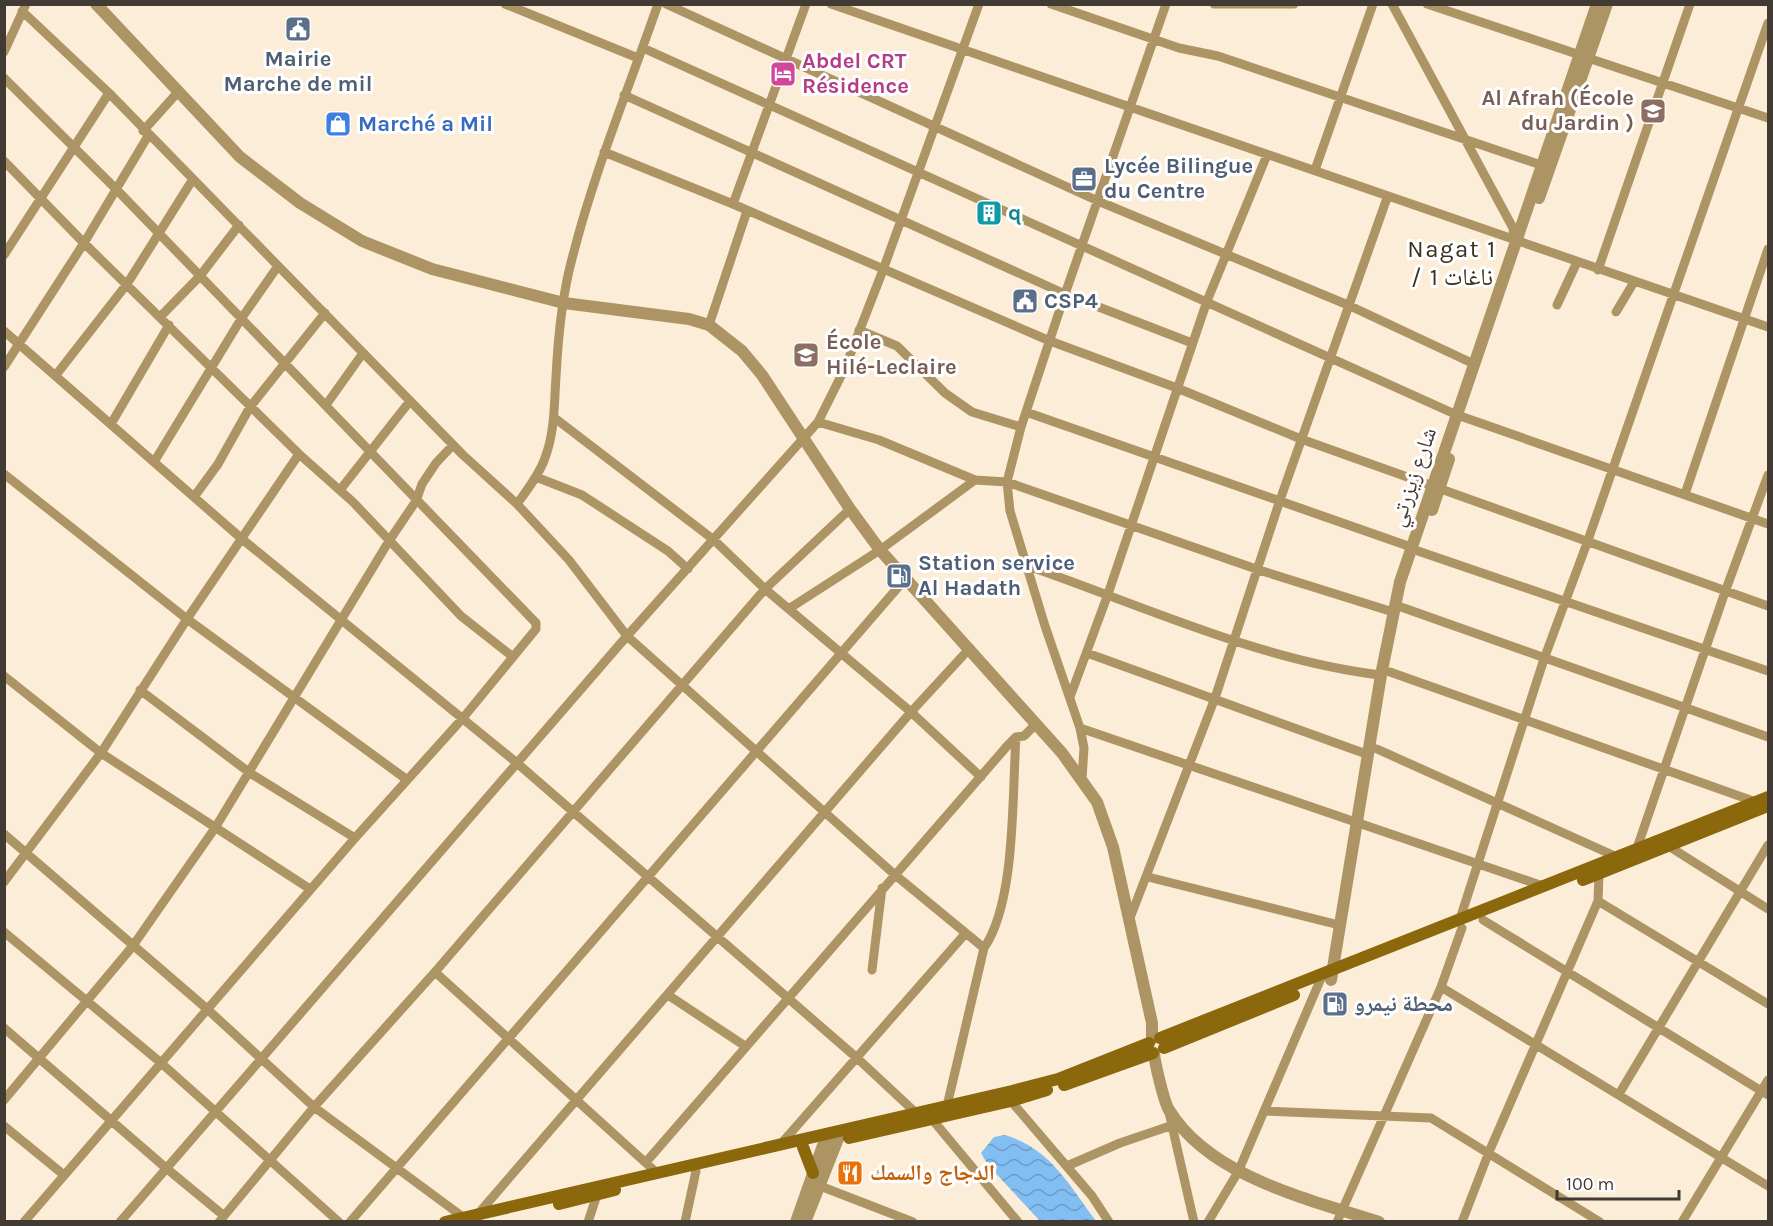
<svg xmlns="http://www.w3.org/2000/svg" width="1773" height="1226" viewBox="0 0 1773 1226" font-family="Karla,'Noto Naskh Arabic',sans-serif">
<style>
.water{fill:url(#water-waves)}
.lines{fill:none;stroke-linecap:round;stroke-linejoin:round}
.minor{stroke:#ad9465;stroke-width:9}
.tertiary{stroke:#ad9465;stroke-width:12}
.secondary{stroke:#8c680d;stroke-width:12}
.labels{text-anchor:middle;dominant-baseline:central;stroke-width:6;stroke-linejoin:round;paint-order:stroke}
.service-label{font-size:22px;font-weight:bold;fill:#4e5e75;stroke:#fff;text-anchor:start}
.hotel-label{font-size:22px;font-weight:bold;fill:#b23c85;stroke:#fff;text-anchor:start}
.education-label{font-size:22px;font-weight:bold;fill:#785e54;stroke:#fff;text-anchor:end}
.shop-label{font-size:22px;font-weight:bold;fill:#366cbe;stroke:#fff;text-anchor:start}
.culture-label{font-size:22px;font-weight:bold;fill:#0d838f;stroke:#fff;text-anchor:start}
.street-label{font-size:22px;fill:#413b33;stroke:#fff}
.food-label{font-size:22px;font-weight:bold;fill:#c56008;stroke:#fff;text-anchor:start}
.neighbourhood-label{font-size:24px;letter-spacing:1.5px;fill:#3c311f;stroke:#fff}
</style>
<defs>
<pattern id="water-waves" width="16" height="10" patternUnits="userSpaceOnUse" patternTransform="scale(1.5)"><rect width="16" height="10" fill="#83bef2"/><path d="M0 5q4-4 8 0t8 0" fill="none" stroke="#6d9cc5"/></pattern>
</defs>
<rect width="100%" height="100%" fill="#fbedd7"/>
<!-- water -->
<path class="water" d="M1005,1135C1051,1149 1069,1185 1096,1221H1040L988,1165L981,1153L994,1137Z"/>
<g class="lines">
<!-- minor -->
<path class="minor" d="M505,4L638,58
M666,4L1098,201L1348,305L1474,364
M831,4L1768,327
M1051,4L1179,48L1218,56L1541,165
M1214,4H1294
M1392,4L1513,228L1514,240
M1427,4L1580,55
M22,11L109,93L463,455L517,504L569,560L627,636L894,874L984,948
M643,48L1457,415
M4,52L26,4
M1588,58L1768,118
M4,78L117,190L536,623V629L463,718L355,838L24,1222
M624,95L1065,294L1192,343
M143,131L178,92
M604,152L733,204L1050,341L1177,388L1301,439L1768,606
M4,161L84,243L299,454L353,502L461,616L513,657
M1315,170L1373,4
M733,204L806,4
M4,255L109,93
M1598,270L1690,4
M1557,305L1577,262
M1616,312L1634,282
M160,317L200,276L239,225
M709,325L747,211
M859,330L897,346L945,393L972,412L1021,427
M4,331L242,539L517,763L857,1058L915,1112
M4,367L84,243L148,136
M56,375L127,284L193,179
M326,405L363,353
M1026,412L1411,547
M1463,417L1768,524
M556,419L714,540L765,589L911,712L981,777
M818,422L879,440L975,480L1007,482L1259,570L1393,612
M111,424L169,325
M154,462L241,319L278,266
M4,474L187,619L406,779
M536,477L582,495L668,551L688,569
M340,490L410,401
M1685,494L1768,249
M194,497L218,464L250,407L325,313
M517,504C527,490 539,475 545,458C555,431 554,405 556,377C558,337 562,294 573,255C595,169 629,88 658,4
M1418,551L1768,671
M1028,566C1141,605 1261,661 1381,675
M1401,607L1768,737
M790,608L880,550L975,480
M1087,653L1369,755
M1390,672L1756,802
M4,676L101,753L310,889
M140,690L250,773L355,838
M1070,697L1108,594L1207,301L1267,155
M1080,728L1543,886
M1377,749L1617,857
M1082,779L1084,748L1080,728L1045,626L1010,511L1007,482L1021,427L1065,294L1166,4
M4,834L206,1008L314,1107L463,1217
M1670,847L1768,909
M1637,848L1725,592L1768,475
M1148,877L1339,925
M4,882L101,753L187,619L299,454
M1598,901L1768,1004
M1130,918L1215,698L1280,500L1387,198
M1483,920L1768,1095
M1459,922L1544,659L1587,543L1768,23
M4,932L160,1062L339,1222
M872,970L882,888
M435,972L657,1173
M1441,987L1768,1186
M668,995L745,1046
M4,1028L166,1168L223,1215
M1619,1094L1768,845
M4,1100L132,947L215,828L389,541L416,501L422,484L436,463L453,445
M1011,1101L1092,1196L1109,1222
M947,1106L984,948C1016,902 1012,795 1016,737
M1168,1108L1194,1222
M1266,1111L1431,1118L1600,1222
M931,1118L1018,1222
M4,1126L64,1175
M780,1145L965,934
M647,1161L1008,745L1016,737L1024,736L1035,725
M1067,1166L1120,1143L1170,1126
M820,1186L913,1222
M478,1214L911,712L970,648
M120,1222L627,636L818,422L845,368L883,270L979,4
M219,1222L314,1107L435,972L765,589L850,509
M350,1222L906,578
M588,1222L597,1195
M685,1222L696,1171
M1208,1222L1238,1172L1322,976
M1337,1222L1441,987L1462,928
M1462,1222L1489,1152L1598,901L1599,874
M1682,1222L1768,1080"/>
<!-- tertiary -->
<path class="tertiary" d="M96,4L240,157L300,203L362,241L432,269L564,303L689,319L709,325L742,351L762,375L850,509L880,550L1062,753L1097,802L1113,847L1152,1023V1039
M1539,198L1607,4
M1432,510L1449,459
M1331,980L1381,675L1400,582L1597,4
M1154,1053C1155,1064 1164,1102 1169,1110C1210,1177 1308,1199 1379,1222
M796,1222L827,1134
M805,1222L841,1131"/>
<!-- secondary -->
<path class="secondary" d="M1583,880L1768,806
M1160,1038L1768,797
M1164,1048L1294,995
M1064,1085L1153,1053
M849,1138L1011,1101L1047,1090
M803,1147L813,1173
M559,1204L615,1190
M445,1222L1012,1091L1058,1079L1149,1043"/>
</g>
<!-- icons -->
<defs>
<symbol id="civic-square" viewBox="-11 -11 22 22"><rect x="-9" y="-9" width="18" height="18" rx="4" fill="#5c6f8a" stroke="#fff"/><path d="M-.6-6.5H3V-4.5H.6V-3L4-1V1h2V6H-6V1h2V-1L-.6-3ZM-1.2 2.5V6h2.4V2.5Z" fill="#fff"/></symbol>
<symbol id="hotel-square" viewBox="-11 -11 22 22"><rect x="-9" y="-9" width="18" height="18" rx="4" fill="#d1479c" stroke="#fff"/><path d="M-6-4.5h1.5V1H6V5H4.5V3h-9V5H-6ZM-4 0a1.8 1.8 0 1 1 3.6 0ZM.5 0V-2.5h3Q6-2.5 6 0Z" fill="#fff"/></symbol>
<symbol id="school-square" viewBox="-11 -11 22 22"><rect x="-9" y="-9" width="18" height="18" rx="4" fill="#8d6e63" stroke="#fff"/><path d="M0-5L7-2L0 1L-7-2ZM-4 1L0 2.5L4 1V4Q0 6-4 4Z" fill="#fff"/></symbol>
<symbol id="shop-square" viewBox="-11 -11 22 22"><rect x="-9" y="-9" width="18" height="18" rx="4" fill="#3f7fe0" stroke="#fff"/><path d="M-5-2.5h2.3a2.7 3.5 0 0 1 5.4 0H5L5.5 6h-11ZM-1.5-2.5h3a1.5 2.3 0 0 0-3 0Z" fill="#fff"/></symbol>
<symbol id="office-square" viewBox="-11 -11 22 22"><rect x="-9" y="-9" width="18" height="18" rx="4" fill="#5c6f8a" stroke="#fff"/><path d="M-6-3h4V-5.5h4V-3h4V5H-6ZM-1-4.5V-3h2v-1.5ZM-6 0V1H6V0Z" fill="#fff"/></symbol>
<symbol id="building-square" viewBox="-11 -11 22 22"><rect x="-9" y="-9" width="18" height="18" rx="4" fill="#0f9aa8" stroke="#fff"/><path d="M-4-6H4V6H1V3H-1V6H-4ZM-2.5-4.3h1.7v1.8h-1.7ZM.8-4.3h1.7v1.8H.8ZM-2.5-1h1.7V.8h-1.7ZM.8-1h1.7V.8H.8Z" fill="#fff"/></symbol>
<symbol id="fuel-square" viewBox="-11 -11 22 22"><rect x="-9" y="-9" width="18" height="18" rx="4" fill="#5c6f8a" stroke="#fff"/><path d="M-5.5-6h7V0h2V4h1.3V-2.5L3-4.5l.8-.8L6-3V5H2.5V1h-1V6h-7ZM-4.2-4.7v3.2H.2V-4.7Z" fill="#fff"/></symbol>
<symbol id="restaurant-square" viewBox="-11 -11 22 22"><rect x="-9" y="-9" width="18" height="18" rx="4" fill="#e8710a" stroke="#fff"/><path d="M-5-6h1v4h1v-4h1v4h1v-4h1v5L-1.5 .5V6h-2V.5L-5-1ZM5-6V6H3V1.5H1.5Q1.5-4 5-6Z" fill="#fff"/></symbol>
</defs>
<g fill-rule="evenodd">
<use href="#civic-square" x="283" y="14" width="30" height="30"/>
<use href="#hotel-square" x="768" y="59" width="30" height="30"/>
<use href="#school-square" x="1638" y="96" width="30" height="30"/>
<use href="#shop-square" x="323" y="109" width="30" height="30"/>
<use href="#office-square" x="1069" y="164" width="30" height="30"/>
<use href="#building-square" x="974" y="198" width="30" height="30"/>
<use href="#civic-square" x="1010" y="286" width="30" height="30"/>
<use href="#school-square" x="791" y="340" width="30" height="30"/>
<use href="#fuel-square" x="884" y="561" width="30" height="30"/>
<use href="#fuel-square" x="1320" y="989" width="30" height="30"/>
<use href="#restaurant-square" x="835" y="1158" width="30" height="30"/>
</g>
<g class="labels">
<!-- service labels -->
<g class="service-label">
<text x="298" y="59" text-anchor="middle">Mairie<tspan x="298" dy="25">Marche de mil</tspan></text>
<text x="1104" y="166">Lycée Bilingue<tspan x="1104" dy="25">du Centre</tspan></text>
<text x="1044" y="301">CSP4</text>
<text x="918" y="563">Station service<tspan x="918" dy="25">Al Hadath</tspan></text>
<text x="1354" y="1004">محطة نيمرو</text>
</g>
<!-- hotel labels -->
<g class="hotel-label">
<text x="802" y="61">Abdel CRT<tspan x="802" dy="25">Résidence</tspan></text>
</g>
<!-- education labels -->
<g class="education-label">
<text x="1634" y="98">Al Afrah (École<tspan x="1634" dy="25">du Jardin )</tspan></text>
<text x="826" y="342" text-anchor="start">École<tspan x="826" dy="25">Hilé-Leclaire</tspan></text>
</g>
<!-- shop labels -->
<g class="shop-label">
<text x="358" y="124">Marché a Mil</text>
</g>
<!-- culture labels -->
<g class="culture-label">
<text x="1008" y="213">q</text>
</g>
<!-- street labels -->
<g class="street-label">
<text transform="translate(1413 477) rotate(-71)">شارع زيزرتي</text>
</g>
<!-- food labels -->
<g class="food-label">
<text x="870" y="1173">الدجاج والسمك</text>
</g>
<!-- neighbourhood labels -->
<g class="neighbourhood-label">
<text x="1452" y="249">Nagat 1<tspan x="1452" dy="28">/ ناغات 1</tspan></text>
</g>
</g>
<!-- border -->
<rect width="1773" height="1226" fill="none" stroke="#413b33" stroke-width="12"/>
<!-- scale -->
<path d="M1557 1190v9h122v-9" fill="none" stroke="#413b33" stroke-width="3"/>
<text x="1566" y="1190" font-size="18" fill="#413b33" stroke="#ffffff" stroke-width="4.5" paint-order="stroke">100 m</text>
</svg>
